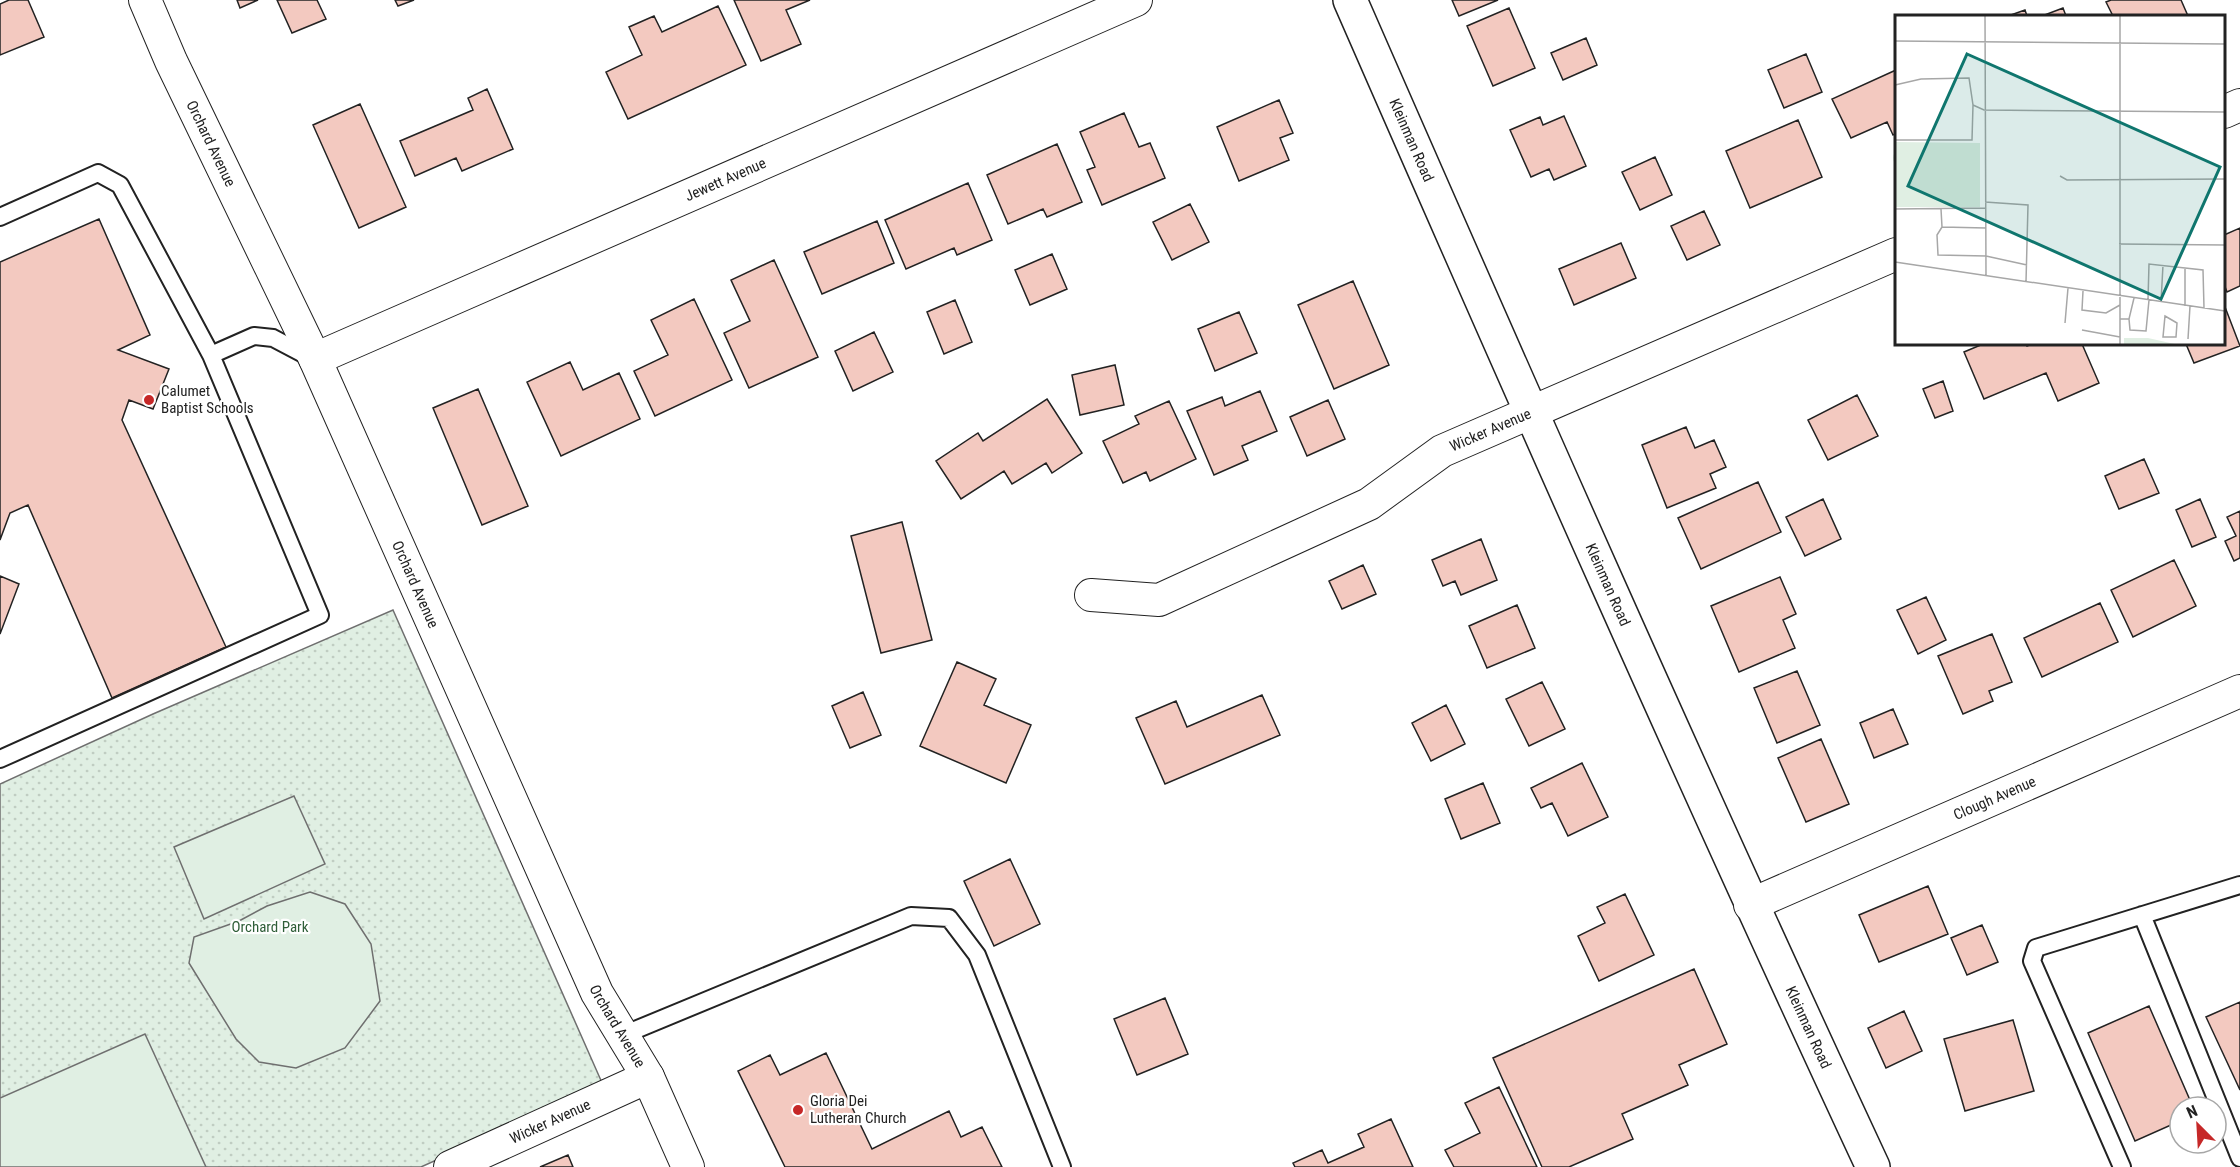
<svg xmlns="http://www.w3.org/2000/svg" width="2240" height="1167" viewBox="0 0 2240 1167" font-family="'Roboto Condensed',sans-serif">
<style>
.green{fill:url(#green-dots);stroke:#6f6f6f;stroke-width:1.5}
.pitch{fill:#e0efe3;stroke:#6f6f6f;stroke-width:1.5}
.building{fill:#f3c9c0;stroke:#222;stroke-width:1.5}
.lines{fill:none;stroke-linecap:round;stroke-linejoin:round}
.service-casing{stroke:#222;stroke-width:20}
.minor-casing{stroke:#222;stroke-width:34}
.tertiary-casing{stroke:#222;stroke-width:36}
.service{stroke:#fff;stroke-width:16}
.minor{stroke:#fff;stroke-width:32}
.tertiary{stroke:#fff;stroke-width:33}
.poi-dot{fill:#c62828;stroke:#fff;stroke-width:2}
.labels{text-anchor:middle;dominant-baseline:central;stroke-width:4.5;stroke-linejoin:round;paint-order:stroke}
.street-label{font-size:15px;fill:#222;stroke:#fff}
.poi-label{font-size:15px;fill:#222;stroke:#fff;text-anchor:start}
.park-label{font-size:15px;fill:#2f5e38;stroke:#fff}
.inset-road{fill:none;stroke:#a7a7a7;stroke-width:1.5}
.view{fill:#0f766e;fill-opacity:0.15;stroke:#0f766e;stroke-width:3}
.inset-edge{fill:none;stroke:#222;stroke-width:3}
</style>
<defs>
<pattern id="green-dots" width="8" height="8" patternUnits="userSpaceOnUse" patternTransform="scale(1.5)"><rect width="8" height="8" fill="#e0efe3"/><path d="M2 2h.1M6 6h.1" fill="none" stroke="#c0cdc2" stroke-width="1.8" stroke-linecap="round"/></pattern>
</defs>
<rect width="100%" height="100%" fill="#fff"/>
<!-- green -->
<path class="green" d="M393,610L603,1085L421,1167H0V784L153,714Z"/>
<!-- pitch -->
<path class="pitch" d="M294,796L325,864L204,919L174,847Z
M310,892L345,904L371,944L380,1001L345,1048L296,1068L259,1062L236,1039L189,963L194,937L239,921L267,906Z
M145,1034L206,1167H0V1098Z"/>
<!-- building -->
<path class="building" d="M9,0H28L44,37L0,55V4Z
M237,0H258L240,8Z
M277,0H317L326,19L292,33Z
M395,0H414L398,6Z
M734,0H810L786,10L801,44L761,61Z
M1452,0H1498L1459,16Z
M2111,0H2181L2188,16H2113L2106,2Z
M718,6L746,65L628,119L606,72L642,55L629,27L654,16L662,32Z
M1509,8L1535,68L1493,86L1467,26Z
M2063,8L2066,16H2042Z
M2025,10L2027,16H2008Z
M1586,38L1597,65L1563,80L1551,53Z
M1806,54L1822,92L1784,108L1768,70Z
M1896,70V133L1893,135L1887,122L1851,138L1832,99Z
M487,89L513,149L462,171L456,158L415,176L400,141L473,110L468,98Z
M1279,100L1293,133L1280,138L1289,160L1239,181L1217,127Z
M360,104L406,207L359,228L313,125Z
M1124,113L1139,147L1150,143L1165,178L1102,205L1087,170L1095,167L1080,132Z
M1564,116L1586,166L1554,180L1549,169L1531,177L1510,130L1540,117L1543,125Z
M1798,120L1822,177L1750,208L1726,151Z
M1057,144L1082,202L1047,217L1043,209L1008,224L987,175Z
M1655,157L1672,195L1640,210L1622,172Z
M968,183L992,240L957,255L954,248L906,269L885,220Z
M1190,204L1209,242L1172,260L1153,222Z
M1704,211L1720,245L1687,260L1671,226Z
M99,219L150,335L118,350L169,369L153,409L129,400L122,420L226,647L112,698L28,505L10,513L0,540V262Z
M877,221L894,263L822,294L804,252Z
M2240,228V286L2227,292L2224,284V235Z
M1621,243L1636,278L1574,305L1559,269Z
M1052,254L1067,289L1030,305L1015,270Z
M774,260L818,357L749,388L724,333L750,321L731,280Z
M1353,281L1389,365L1334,389L1298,305Z
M694,299L732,380L655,416L634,371L668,355L651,320Z
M955,300L972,342L944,354L927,312Z
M2224,307H2225L2240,346L2194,363L2186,344H2224Z
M1239,312L1257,353L1215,371L1198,329Z
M874,332L893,372L853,391L835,351Z
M1983,344H2026L2027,346L2032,344H2082L2099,383L2058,401L2046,373L1984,399L1964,352Z
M570,362L583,390L619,373L640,419L561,456L527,382Z
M1115,365L1124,405L1080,415L1072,375Z
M1943,381L1953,411L1935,418L1923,389Z
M478,389L528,506L482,525L433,408Z
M1260,391L1277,431L1242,446L1248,460L1214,475L1187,411L1222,397L1225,406Z
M1857,395L1878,436L1828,460L1808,420Z
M1047,399L1082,453L1052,473L1046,463L1012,484L1004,471L961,499L936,461L978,433L983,441Z
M1328,400L1345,439L1307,456L1290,417Z
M1169,401L1196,459L1150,481L1146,472L1123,483L1103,441L1139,424L1135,416Z
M1686,427L1695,448L1714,440L1726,467L1710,474L1716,488L1667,508L1642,445Z
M2144,459L2159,493L2119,509L2105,476Z
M1758,482L1781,532L1701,569L1678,518Z
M1823,499L1841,539L1805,556L1786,517Z
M2200,499L2216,537L2192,547L2176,510Z
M2240,511V558L2234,561L2225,541L2236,536L2227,517Z
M902,522L932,640L881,653L851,536Z
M1481,539L1497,580L1461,595L1455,581L1443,586L1432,560Z
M2174,560L2196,606L2133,637L2111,590Z
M1363,565L1376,594L1342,609L1329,581Z
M0,576L19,584L0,634Z
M1780,577L1796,614L1783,620L1795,648L1739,672L1711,606Z
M1926,597L1946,640L1918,654L1897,610Z
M2100,603L2118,642L2042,677L2024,638Z
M1517,605L1535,648L1487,668L1469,626Z
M1992,634L2012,682L1989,691L1993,701L1963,714L1938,656Z
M957,662L996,679L984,705L1031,725L1006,783L920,746Z
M1797,671L1820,725L1777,743L1754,688Z
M1542,682L1565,729L1529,746L1506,699Z
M863,692L881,735L850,748L832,706Z
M1262,695L1280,735L1165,784L1136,718L1176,701L1187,727Z
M1446,705L1465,744L1431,761L1412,723Z
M1893,709L1908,744L1874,758L1860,723Z
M1821,739L1849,804L1806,822L1778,758Z
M1582,763L1608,817L1568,836L1552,803L1541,808L1531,788Z
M1483,783L1500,823L1461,839L1445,799Z
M1010,859L1040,924L994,946L964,881Z
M1928,886L1948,934L1879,962L1859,915Z
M1625,894L1654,955L1599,981L1578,936L1605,923L1597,907Z
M1982,925L1998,962L1967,975L1951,938Z
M1694,969L1727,1044L1679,1065L1688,1085L1622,1114L1633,1139L1569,1167H1542L1493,1058Z
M1165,998L1188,1054L1137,1075L1114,1019Z
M2240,1002V1090L2206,1017Z
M2149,1006L2193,1107H2180V1121L2135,1141L2088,1033Z
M1904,1011L1922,1051L1886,1068L1868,1028Z
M2013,1020L2034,1091L1965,1111L1944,1039Z
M826,1053L872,1149L949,1111L961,1137L982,1127L1002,1167H785L738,1071L770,1055L780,1075Z
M1499,1087L1537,1167H1454L1445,1150L1480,1133L1465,1103Z
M1391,1119L1413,1167H1295L1293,1163L1322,1150L1328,1163L1364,1147L1358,1134Z
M568,1155L573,1167H540Z"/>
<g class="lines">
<defs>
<path id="service" d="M0,217L98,173L120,185L211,355L320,615L0,759
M211,355L254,336L273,338L311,358
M2142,915L2240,1158
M623,1035L911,916L949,918L977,955L1062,1167
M2122,1167L2032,961L2036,948L2240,885"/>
<g id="minor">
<path id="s1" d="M145,0L171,61L315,359L597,993L648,1077L688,1167"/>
<path d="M2224,112L2240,105"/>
<path id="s2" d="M315,359L1136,0"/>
<path id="s3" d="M1091,595L1159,600L1369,504L1442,451L1896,254"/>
<path id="s4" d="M1750,905L2240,691"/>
<path id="s5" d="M450,1167L648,1077"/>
</g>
<g id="tertiary">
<path id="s6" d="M1350,0C1521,391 1693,781 1873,1167"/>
</g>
</defs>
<!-- service casing -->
<use href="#service" class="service-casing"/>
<!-- minor casing -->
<use href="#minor" class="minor-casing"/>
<!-- tertiary casing -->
<use href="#tertiary" class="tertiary-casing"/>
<!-- service -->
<use href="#service" class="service"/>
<!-- minor -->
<use href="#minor" class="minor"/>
<!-- tertiary -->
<use href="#tertiary" class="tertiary"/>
</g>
<!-- markers -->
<g class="poi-dot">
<circle cx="149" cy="400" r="6"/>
<circle cx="798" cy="1110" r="6"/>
</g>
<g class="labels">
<!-- street labels -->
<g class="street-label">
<text stroke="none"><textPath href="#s6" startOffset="153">Kleinman Road</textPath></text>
<text stroke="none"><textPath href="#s1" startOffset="158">Orchard Avenue</textPath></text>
<text stroke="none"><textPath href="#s2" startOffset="448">Jewett Avenue</textPath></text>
<text stroke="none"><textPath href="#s3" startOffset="442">Wicker Avenue</textPath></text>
<text stroke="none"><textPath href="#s1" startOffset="644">Orchard Avenue</textPath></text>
<text stroke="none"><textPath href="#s6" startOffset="639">Kleinman Road</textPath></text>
<text stroke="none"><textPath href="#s4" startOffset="267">Clough Avenue</textPath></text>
<text stroke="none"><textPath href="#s1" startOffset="1130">Orchard Avenue</textPath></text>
<text stroke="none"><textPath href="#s6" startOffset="1125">Kleinman Road</textPath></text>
<text stroke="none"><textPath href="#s5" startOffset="110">Wicker Avenue</textPath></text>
</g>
<!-- poi labels -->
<g class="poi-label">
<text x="161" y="391">Calumet<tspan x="161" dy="17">Baptist Schools</tspan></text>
<text x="810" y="1101">Gloria Dei<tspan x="810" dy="17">Lutheran Church</tspan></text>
</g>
<!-- park labels -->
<g class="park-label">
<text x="270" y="927">Orchard Park</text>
</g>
</g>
<!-- overview -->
<g transform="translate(1895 15)">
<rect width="330" height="330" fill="#fff"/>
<path d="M0,127L85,128V192H0Z" fill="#e0efe3"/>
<path d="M229,323H253L284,330H229Z" fill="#e0efe3"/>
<path d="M-2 143a9 9 0 1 1 18 0a9 9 0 1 1-18 0ZM44 164a11 11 0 1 1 22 0a11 11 0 1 1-22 0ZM0,163H36V184L0,183Z" fill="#e0efe3"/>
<path class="inset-road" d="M90,0L91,261M225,0V330M0,26L330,29M0,70L26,64L74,63L78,90L77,125H0M78,90L89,95L330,97M165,161L172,165L330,164M90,187L133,190L131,267M0,194L91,193M46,194L47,212L91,213M47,212L42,220L43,240L91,241L132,250M224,229L330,230M0,247L330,296M188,276L187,295L211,298L225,290M253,285L254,249L308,255L309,293M266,287L268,250M290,291V253M270,301L282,308L281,322H268ZM225,304H234L239,283M234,304L235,315L251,316L254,285M170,308L173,273M187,315L225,322M293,324L295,291"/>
<path class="view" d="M72,39L325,152L266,284L13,171Z"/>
<rect width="330" height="330" class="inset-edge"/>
</g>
<!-- north arrow -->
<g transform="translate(2198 1125) rotate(336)"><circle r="28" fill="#ffffff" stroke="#a7a7a7" stroke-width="1.5"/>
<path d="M0-4.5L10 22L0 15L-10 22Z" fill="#c62828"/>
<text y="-9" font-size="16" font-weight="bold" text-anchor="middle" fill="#222222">N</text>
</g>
</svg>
